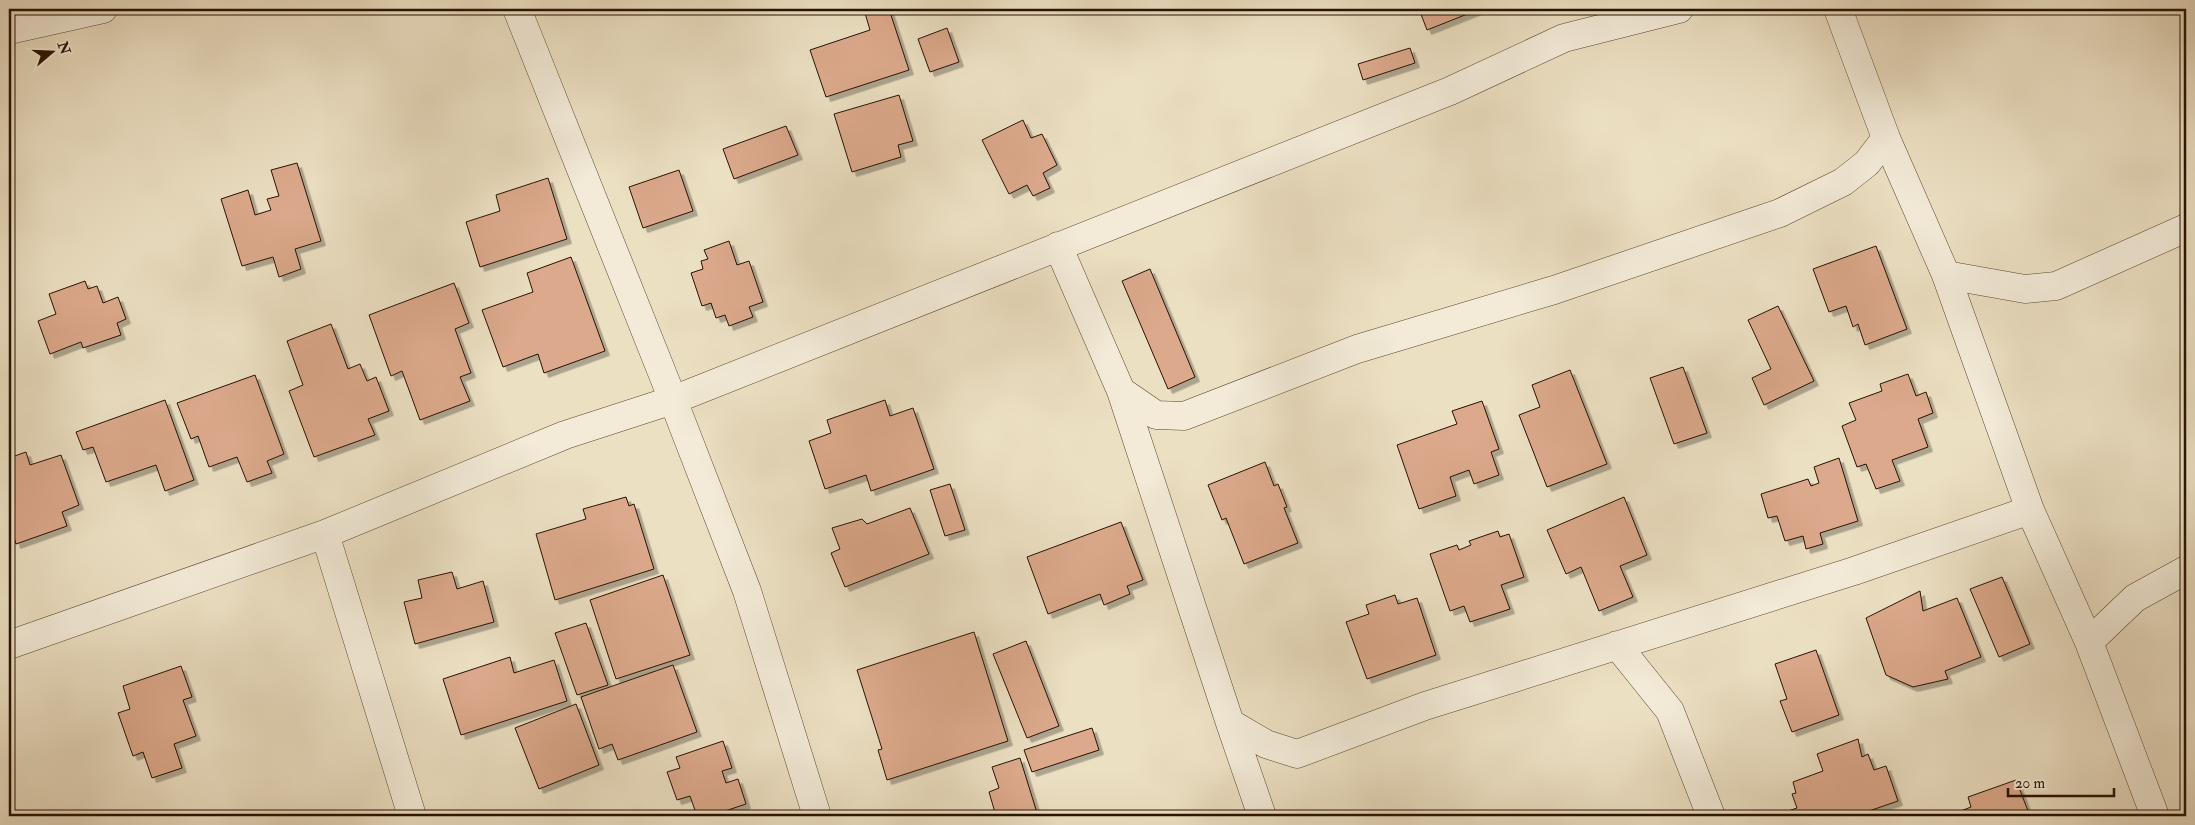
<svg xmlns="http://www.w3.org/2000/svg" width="2195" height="825" viewBox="0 0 2195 825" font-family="'IM FELL Double Pica',serif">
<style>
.building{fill:#dca98c;stroke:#271200;filter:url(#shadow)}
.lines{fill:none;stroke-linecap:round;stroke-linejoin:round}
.street-casing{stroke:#584631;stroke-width:29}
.street{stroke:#f3ebd8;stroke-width:28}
</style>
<defs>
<filter id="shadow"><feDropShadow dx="4.5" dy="4.5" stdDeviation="0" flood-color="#0004"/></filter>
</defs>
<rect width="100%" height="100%" fill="#ece0c3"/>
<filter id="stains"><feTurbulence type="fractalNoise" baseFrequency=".004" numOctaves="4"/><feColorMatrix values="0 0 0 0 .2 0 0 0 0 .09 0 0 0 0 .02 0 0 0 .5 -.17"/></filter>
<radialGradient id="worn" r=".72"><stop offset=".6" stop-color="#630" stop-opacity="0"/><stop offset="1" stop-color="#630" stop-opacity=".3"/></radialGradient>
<!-- building -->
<path class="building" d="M877,9H889L909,70L826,97L810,50L870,30L865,13Z
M1419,9H1480L1427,30Z
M947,28L959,62L930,72L918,39Z
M1410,48L1415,63L1363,80L1358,64Z
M899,95L913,141L898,145L901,157L852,172L834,114Z
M1023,120L1031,138L1042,134L1057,165L1043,173L1050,188L1033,196L1027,185L1009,194L982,140Z
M786,126L798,155L734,179L723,149Z
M297,163L321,241L295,249L301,269L279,277L273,257L242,266L221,199L248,190L255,215L271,210L267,199L279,196L271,170Z
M679,170L693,211L643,228L629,187Z
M548,178L567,239L480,267L466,222L500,211L496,195Z
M729,241L737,265L749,261L763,302L749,307L753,317L729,326L725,315L716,318L711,303L702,306L691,273L703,269L701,261L708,259L704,250Z
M1876,246L1907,329L1865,345L1858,324L1853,327L1846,306L1829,312L1813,269Z
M571,257L605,351L544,373L538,354L503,367L482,310L533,292L527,273Z
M1150,269L1195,377L1168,389L1122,281Z
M85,281L88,289L97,286L103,303L118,297L126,319L117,323L121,335L83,348L81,342L50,354L38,321L56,314L49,294Z
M454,283L469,323L455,329L471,373L460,377L470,401L420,420L402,371L391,376L369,315Z
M1778,306L1814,381L1764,405L1752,378L1771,369L1748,320Z
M331,324L348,369L360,364L367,381L376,377L389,411L368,419L375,435L314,457L289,391L303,385L287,341Z
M1683,367L1707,433L1674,444L1650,378Z
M1570,370L1607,464L1547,487L1519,415L1540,407L1532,385Z
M1908,374L1916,396L1926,392L1933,413L1918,419L1928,447L1892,460L1900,481L1876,489L1866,464L1857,467L1842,426L1856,420L1849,403L1882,391L1880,384Z
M255,375L284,454L267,461L272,473L247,482L237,457L209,467L198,436L191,439L177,403Z
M165,400L194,480L165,491L156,465L106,482L93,447L83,450L76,432Z
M885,400L890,416L913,408L934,469L871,491L866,475L825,489L809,441L831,433L827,420Z
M1482,401L1499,449L1491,452L1499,475L1474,484L1469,470L1450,477L1456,496L1419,509L1397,445L1457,424L1452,411Z
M26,452L30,465L61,455L79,505L62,512L67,526L16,544L13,534L9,535V458Z
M1839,458L1858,521L1820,533L1823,544L1806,549L1803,536L1785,541L1777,516L1768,518L1761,494L1808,479L1811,486L1819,483L1814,467Z
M1265,462L1274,486L1278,484L1287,507L1284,508L1298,543L1244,564L1226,518L1222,520L1208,485Z
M950,484L965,530L945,536L930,490Z
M626,497L629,506L634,504L654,569L555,600L536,534L586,519L583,509Z
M1624,497L1647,555L1620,566L1633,597L1599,611L1581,567L1566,574L1547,530Z
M910,508L929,554L845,587L831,553L840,549L832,528L862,519L867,524Z
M1121,522L1143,580L1127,586L1130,594L1104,605L1100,594L1048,614L1027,557Z
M1498,531L1500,537L1509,534L1524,577L1501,585L1510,609L1470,622L1464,606L1450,611L1430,554L1457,545L1459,550L1471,545L1469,541Z
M452,572L457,589L483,581L494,622L415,644L404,602L422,598L418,580Z
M663,575L690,655L616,679L590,600Z
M2002,577L2030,644L1999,657L1970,589Z
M1920,591L1923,611L1957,598L1981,657L1945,671L1948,679L1913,687L1886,675L1866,618Z
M1395,595L1398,604L1417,598L1436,655L1367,679L1346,622L1369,614L1366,605Z
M586,623L608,685L577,695L555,633Z
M974,632L1008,741L887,780L878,750L882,749L857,670Z
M1026,641L1059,726L1027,738L993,654Z
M1816,650L1839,715L1792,732L1780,701L1787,699L1775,664Z
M510,657L514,673L554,660L567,701L461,735L443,679Z
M673,665L697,732L618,760L612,744L599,749L581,697Z
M181,666L192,697L183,700L196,736L174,744L182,768L152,778L143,752L133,756L118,713L130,709L123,686Z
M576,704L599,765L539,789L515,728Z
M1092,728L1099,750L1032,772L1024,750Z
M1858,739L1862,757L1868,754L1874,770L1886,766L1898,801L1866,812L1868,816H1790L1788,811L1797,808L1792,794L1796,793L1793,782L1823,771L1817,754Z
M723,741L732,768L722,771L726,783L738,779L746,804L710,816H697L690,796L677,800L667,772L680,768L676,757Z
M1020,758L1038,816H1011L1010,813L996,816L989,792L999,788L992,767Z
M2016,780L2030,816H1957L1956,813L1971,807L1968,797Z"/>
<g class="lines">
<defs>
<path id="street" d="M517,9L673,400L747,591L817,816
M1838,9L1886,138L1946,275L2030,510L2089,642L2155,816
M9,30L103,9
M1058,246L1121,391L1230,723L1262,816
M1946,275L2025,289L2056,286L2186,228
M1121,391L1156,415L1184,416L1357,349L1554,290L1780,213L1843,182L1867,163L1886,138
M325,534L412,816
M2089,642L2135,598L2186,570
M9,645L325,534L565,435L673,400L1450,91L1564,38L1679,9
M1617,645L1670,711L1711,816
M1230,723L1266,744L1297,754L1425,706L1854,571L2030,510"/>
</defs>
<!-- street casing -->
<use href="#street" class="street-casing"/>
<!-- street -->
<use href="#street" class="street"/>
</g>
<!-- margin -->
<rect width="2195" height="825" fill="none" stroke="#ece0c3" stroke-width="30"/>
<rect x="10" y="10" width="2175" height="805" fill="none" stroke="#271200" stroke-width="2.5"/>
<rect x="15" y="15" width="2165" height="795" fill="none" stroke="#271200"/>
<!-- north arrow -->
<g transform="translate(52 52) rotate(71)" stroke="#f3ebd8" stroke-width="4" paint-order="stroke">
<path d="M0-4L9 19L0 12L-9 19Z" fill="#271200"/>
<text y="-8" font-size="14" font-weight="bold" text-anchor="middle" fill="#271200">N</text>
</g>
<!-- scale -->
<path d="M2008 788v8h106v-8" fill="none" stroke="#271200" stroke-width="2.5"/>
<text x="2015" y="788" font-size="15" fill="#271200" stroke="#f3ebd8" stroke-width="4" paint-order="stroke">20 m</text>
<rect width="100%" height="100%" filter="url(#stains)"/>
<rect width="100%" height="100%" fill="url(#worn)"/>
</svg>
